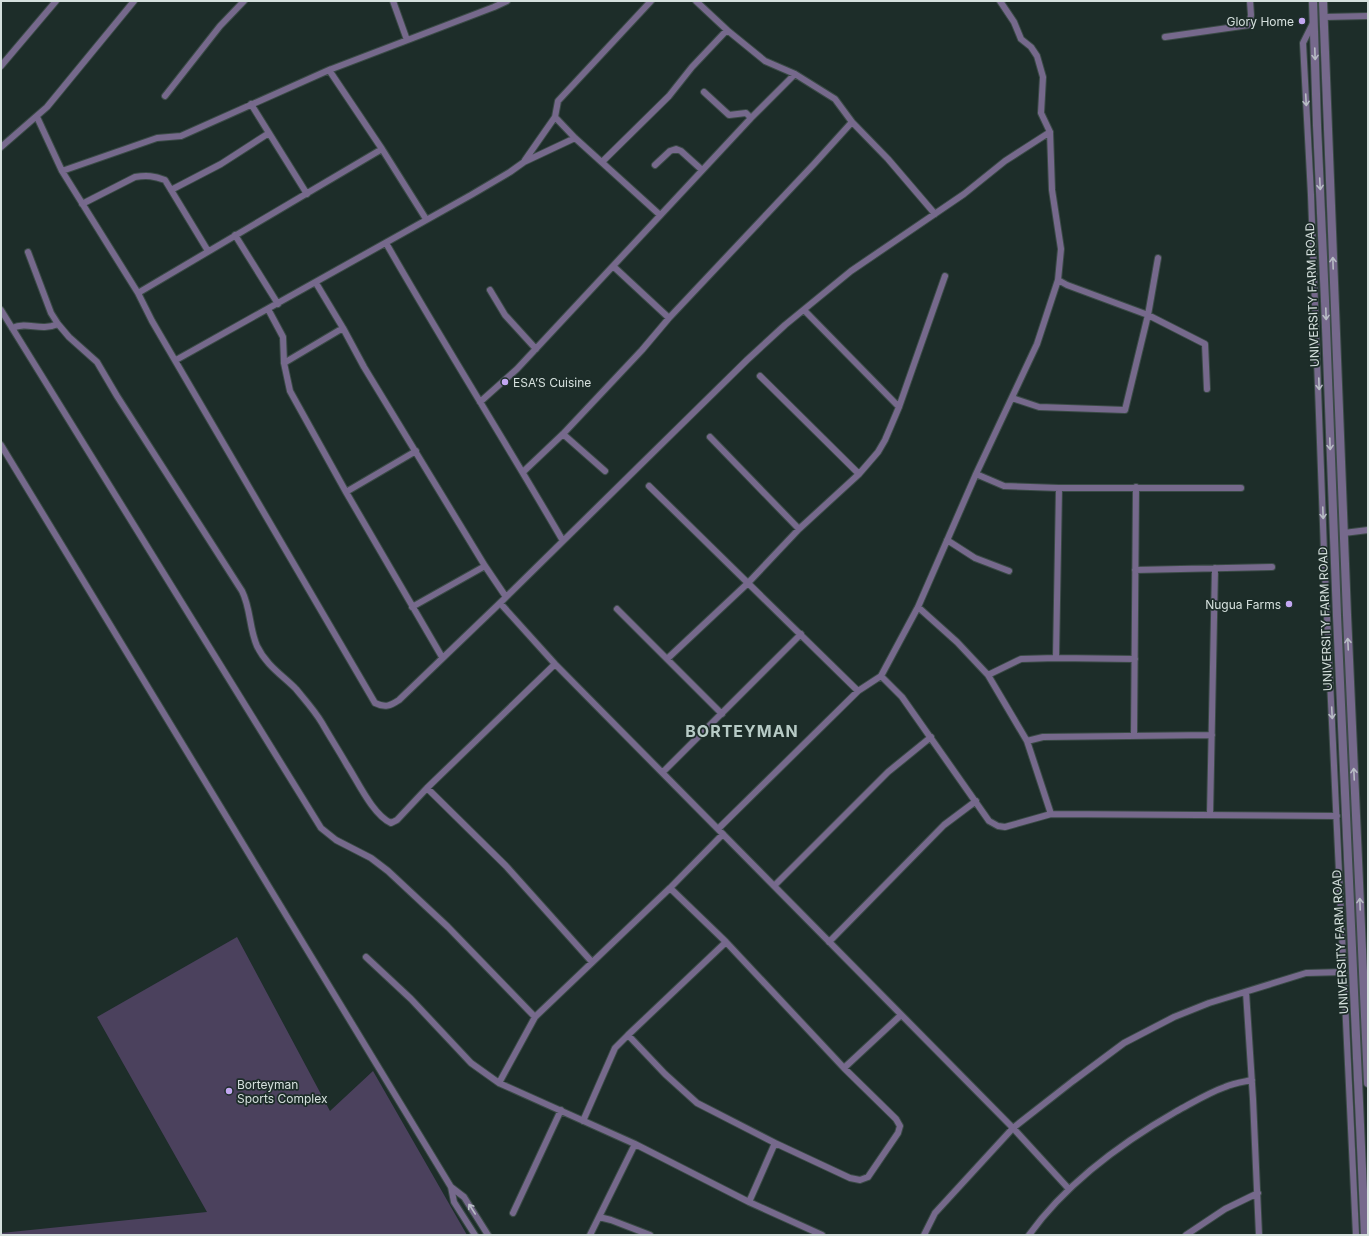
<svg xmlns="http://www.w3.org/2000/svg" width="1369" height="1236" viewBox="0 0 1369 1236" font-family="Inter,sans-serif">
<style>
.green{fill:#4b415d}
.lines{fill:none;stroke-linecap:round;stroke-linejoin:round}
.minor-casing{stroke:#3a4a46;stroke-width:8}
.tertiary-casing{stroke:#3a4a46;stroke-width:10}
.minor{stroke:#76698c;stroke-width:6}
.tertiary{stroke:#76698c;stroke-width:8}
.oneway{stroke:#b8bcc5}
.poi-dot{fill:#c3a7f2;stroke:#1d2d29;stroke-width:1.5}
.labels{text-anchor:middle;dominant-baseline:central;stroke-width:3.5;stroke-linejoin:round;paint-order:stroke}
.poi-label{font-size:12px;fill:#d5e0dd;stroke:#1d2d29;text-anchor:end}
.street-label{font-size:12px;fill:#d5e0dd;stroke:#1d2d29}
.district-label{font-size:16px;font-weight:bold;letter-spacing:1px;fill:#b7cbc6;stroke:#1d2d29}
</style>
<rect width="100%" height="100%" fill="#1d2d29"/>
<!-- green -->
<path class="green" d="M237,937L330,1111L373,1071L467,1235H1V1233L207,1212L97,1017Z"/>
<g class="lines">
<defs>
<path id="minor" d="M393,1L407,40
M696,1L727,30L765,61L795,74L835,99L852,122L888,159L935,214
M1324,17L1368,16
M1313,23L1303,43L1311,195L1324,552L1356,1235
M1165,37L1249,25L1251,15L1250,1
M1,66L56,1
M329,70L382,149L426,219
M704,92L729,115L746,113L751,118
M165,96L220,26L244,1
M251,104L307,194
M37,117L62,171L138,293L152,321L375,703C385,708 390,706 399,700L500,603L747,360L785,325L851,271L964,194L1005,161L1050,132
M555,117L575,138L660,215
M1,147L47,107L134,1
M525,160L555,117L558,101L651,1
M602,162L669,96L692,67L727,30
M655,165L670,151L676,149L681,151L702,170
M62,171L157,138L181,136L329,70L494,7L507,1
M171,190L221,164L269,133
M82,204L135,177C147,175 154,176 165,180L208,251
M235,235L278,304
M386,243C443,343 505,441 563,541
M28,252L51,313L58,324L69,337L97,362L117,396L242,591C251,609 249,628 257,646C266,665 282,675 296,689C305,700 315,711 322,723C330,737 339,751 347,765C358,782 373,815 391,823L397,820L427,788L555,664
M613,266L669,318
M1058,280L1067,285L1148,315L1205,344L1207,389
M316,283L343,328L364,367L485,566L506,597
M490,290L505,315L536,349
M138,293L382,149
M268,309L283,337L284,363L290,391L346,492L442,657
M1,310L321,828L336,840L371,858L388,871L448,927L535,1017
M804,310L899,407
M12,328C29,321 39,332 58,324
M176,360L471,195L510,172L524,162L575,138
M284,363L343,328
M760,376L859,474
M1012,398L1039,407L1125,410L1148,315L1158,258
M480,402L517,369L751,118L795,74
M563,434L605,471
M710,437L799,529
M1,445L451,1187L454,1202L475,1235
M523,472L563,434L642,350L669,318L814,164L852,122
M976,474L1004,486L1059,488H1241
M649,486L858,691
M346,492L416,451
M1344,533L1368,530
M947,540L975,558L1009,571
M1135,570L1272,567
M500,603L555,664L1013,1128L1068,1188
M412,607L485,566
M918,607L957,642L988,675L1027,741L1051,814
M617,609L722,714
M1056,658L1059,488
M667,659L748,583L799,529L859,474L878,452L885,440L899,407L945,276
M988,675L1021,659L1056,658L1135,659
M881,676L902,697L989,821L998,826L1005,827L1051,814L1337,816
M1134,736L1136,487
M1027,741L1043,737L1212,735
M663,772L801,634
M427,788L506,866L592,962
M1210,815L1215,568
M718,829L858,691L881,676L918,607L976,474L1037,344L1058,280L1061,249L1052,190L1050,132L1041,113L1043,77L1037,56L1031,47L1021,39L1014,22L1000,1
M774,886L888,772L931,737
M670,888L726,942L844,1068L896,1119L900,1126L898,1133L868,1177L860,1180L850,1178L775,1143L697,1103L665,1074L628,1035L726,942
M829,942L944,825L976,801
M366,957L411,999L471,1063L499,1083L635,1144L749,1202L822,1235
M1246,992L1253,1099L1259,1235
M844,1068L901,1015
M499,1083L535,1017L670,888L723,834
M583,1121L615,1048L628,1035
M451,1187L464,1197L488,1235
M749,1202L775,1143
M513,1213L561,1110
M599,1217L611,1220L650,1235
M590,1235L635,1144
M924,1235L935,1213L1013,1128L1073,1081L1124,1043L1174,1017L1209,1003L1306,973L1344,972
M1029,1235C1067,1182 1121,1143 1177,1111C1192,1103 1208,1093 1225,1087C1234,1083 1243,1082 1252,1080
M1186,1235L1225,1209L1258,1193"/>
<path id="tertiary" d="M1313,1L1317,125L1325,301L1337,616L1365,1235
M1323,1L1347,615L1368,1083"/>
</defs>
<!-- minor casing -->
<use href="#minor" class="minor-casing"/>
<!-- tertiary casing -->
<use href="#tertiary" class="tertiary-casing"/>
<!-- minor -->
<use href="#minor" class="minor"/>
<!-- tertiary -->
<use href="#tertiary" class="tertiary"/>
</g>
<!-- one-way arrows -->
<defs><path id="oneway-shaft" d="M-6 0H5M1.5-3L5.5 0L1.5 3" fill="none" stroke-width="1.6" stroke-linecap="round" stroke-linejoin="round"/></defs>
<g class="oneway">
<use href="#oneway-shaft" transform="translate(1315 54) rotate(88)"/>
<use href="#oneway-shaft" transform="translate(1306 100) rotate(87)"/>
<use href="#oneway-shaft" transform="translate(1320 184) rotate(87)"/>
<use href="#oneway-shaft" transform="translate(1333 263) rotate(-92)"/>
<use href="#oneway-shaft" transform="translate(1326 314) rotate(88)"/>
<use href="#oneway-shaft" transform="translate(1319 384) rotate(88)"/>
<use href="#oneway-shaft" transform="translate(1330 444) rotate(88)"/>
<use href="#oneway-shaft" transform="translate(1323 513) rotate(88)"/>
<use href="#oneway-shaft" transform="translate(1348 644) rotate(-93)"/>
<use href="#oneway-shaft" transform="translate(1332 713) rotate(87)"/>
<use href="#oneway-shaft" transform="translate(1354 774) rotate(-93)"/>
<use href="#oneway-shaft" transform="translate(1360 904) rotate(-92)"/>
<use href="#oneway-shaft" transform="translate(472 1209) rotate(-123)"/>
</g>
<!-- markers -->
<g class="poi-dot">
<circle cx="1302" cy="21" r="4"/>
<circle cx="505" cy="382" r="4"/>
<circle cx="1289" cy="604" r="4"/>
<circle cx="229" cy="1091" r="4"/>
</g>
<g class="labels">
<!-- poi labels -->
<g class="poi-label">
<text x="1294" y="21">Glory Home</text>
<text x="513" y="382" text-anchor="start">ESA’S Cuisine</text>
<text x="1281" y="604">Nugua Farms</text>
<text x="237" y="1084" text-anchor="start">Borteyman<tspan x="237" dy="14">Sports Complex</tspan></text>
</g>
<!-- street labels -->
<g class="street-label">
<text transform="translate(1312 295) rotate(-92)">UNIVERSITY FARM ROAD</text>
<text transform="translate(1325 619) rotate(-92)">UNIVERSITY FARM ROAD</text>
<text transform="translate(1340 942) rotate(-93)">UNIVERSITY FARM ROAD</text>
</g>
<!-- district labels -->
<g class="district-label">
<text x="742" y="731">BORTEYMAN</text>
</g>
</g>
<!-- border -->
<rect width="1369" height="1236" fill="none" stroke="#d5e0dd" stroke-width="4"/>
</svg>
